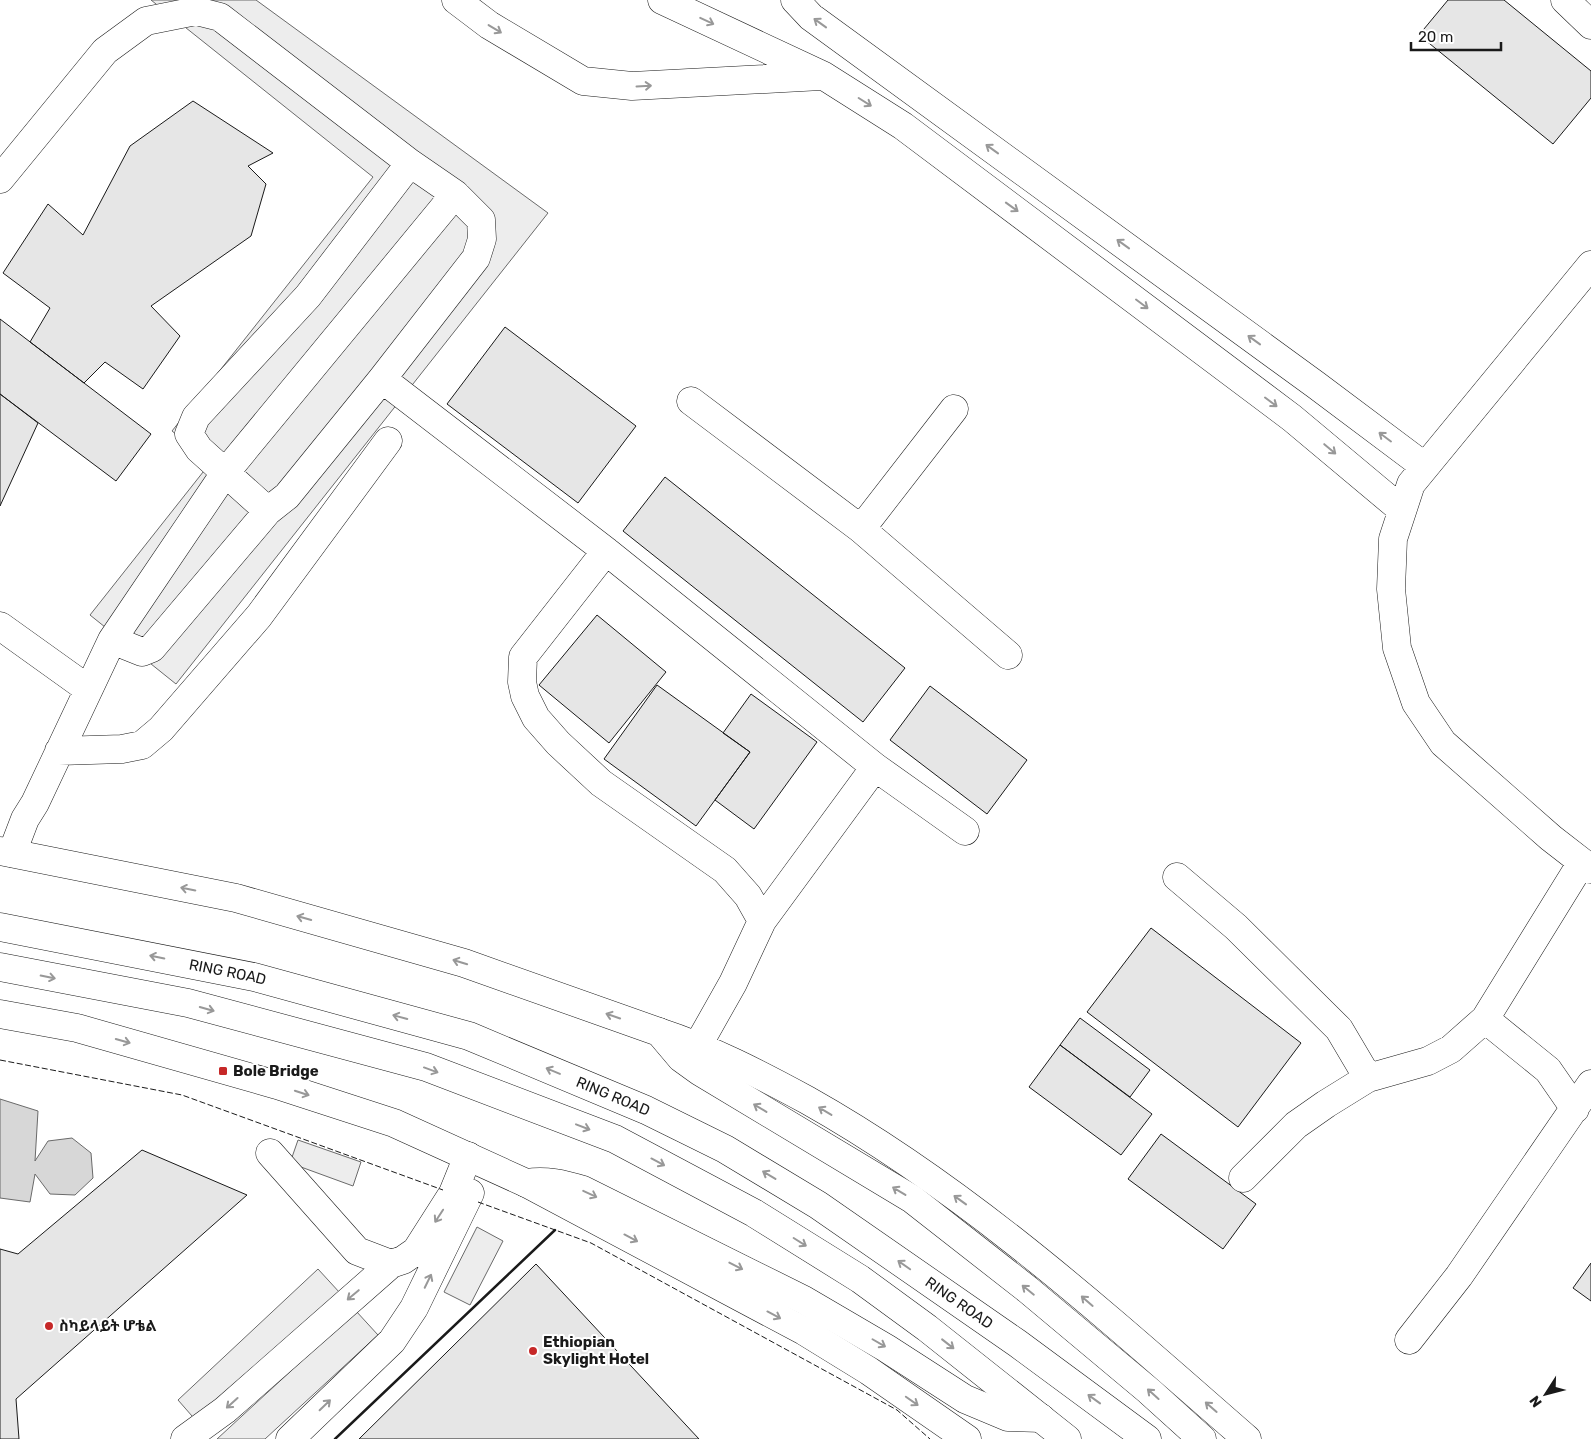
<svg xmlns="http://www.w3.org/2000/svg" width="1591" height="1439" viewBox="0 0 1591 1439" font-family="Rubik,'Noto Sans Ethiopic',sans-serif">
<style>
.built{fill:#ededed;stroke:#6a6a6a}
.water{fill:#d7d7d7;stroke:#6a6a6a}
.building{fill:#e6e6e6;stroke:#1a1a1a}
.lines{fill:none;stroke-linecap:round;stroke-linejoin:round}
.minor-casing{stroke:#1a1a1a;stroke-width:29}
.highway-casing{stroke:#1a1a1a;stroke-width:29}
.minor{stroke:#fff;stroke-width:28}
.highway{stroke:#fff;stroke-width:28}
.fence{stroke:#1a1a1a;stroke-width:1;stroke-dasharray:6 2.5;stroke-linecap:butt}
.wall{stroke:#1a1a1a;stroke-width:2.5}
.oneway{stroke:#989898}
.poi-dot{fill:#c62828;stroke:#fff;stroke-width:2}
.labels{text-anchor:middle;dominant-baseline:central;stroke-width:4;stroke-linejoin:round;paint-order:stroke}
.street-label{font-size:15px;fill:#1a1a1a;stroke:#fff}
.poi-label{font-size:15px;font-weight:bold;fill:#1a1a1a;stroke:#fff;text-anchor:start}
</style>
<rect width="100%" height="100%" fill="#fff"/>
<!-- built -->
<path class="built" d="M151,0H256L548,213L176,684L90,615L211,462L172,431L373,177Z
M298,1140L361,1162L353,1186L290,1163Z
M477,1227L503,1241L470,1305L444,1292Z
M318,1269L340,1293L199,1424L178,1400Z
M356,1311L378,1335L265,1439H217Z"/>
<!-- water -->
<path class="water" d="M0,1099L38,1111L35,1161L48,1141L72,1138L91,1153L93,1178L75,1195L50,1194L35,1174L30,1202L0,1198Z"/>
<!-- building -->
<path class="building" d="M1448,0H1504L1591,71V98L1553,144L1419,35Z
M193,101L273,153L248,166L266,184L251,236L151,306L180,336L143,389L105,362L84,383L30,342L50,308L3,273L48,204L83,235L130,146Z
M0,319L151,434L116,481L0,394Z
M505,327L636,426L578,503L447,404Z
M0,394L38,423L0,506Z
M665,477L905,668L863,722L623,531Z
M597,615L666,672L609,743L539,685Z
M657,685L750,752L696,826L604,759Z
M930,686L1027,760L987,814L890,740Z
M751,694L817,742L754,829L715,800L750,752L723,733Z
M1151,928L1301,1043L1238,1127L1087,1012Z
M1080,1018L1150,1070L1130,1097L1060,1045Z
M1060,1045L1152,1114L1121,1155L1029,1087Z
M1161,1134L1256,1204L1223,1249L1128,1179Z
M142,1150L247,1195L16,1399L19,1439H0V1249L18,1254Z
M1591,1263V1301L1573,1288Z
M536,1264L699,1439H359Z"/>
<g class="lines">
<defs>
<path id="minor" d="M456,0L489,25L583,81L632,86L821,76
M662,0L824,76L903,126L1292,418L1402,510
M795,0L811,17L1316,385L1424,466
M1565,0L1591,25
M0,179L105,51L146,21L196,11L220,17L410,163L455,194L481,220L482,239L476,258L382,379L287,496L268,511L199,449L189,434L196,417L308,296L410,163
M1591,265L1411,484L1393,539L1391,589L1397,648L1416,703L1443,743L1551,838L1591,869
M382,379L606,551L875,767L965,831
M691,401L861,529L1008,655
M861,529L954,409
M606,551L523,657L522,682L525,696L536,718L558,743L601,783L725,870L748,896L762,921
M0,626L88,689
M112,640L142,652L152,648L268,511
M59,751L122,749L142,745L161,729L259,616L388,441
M12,853L25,819L35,803L112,640L225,473L455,194
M1177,877L1236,927L1339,1029L1368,1078
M1485,1019L1548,1070L1575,1109
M659,1032C711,1049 759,1074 807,1100C969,1191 1107,1317 1247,1439
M698,1045L733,983L762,921L875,767
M270,1153L357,1251L391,1264
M1243,1178L1296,1125L1326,1104L1368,1078L1428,1061L1451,1049L1485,1019L1582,862
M526,1183L804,1331L869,1371L967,1439
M1409,1340L1459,1276L1591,1084
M185,1439L225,1410L391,1264L403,1260L416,1251L453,1193L468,1156
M290,1439L392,1341L414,1308L470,1193"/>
<g id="highway">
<path d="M0,851L236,898L464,963L659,1032L681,1058L699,1071L912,1199L1027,1289L1149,1391L1202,1439"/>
<path id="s1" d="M0,927L254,977L469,1036L646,1110L725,1149L818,1205L1017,1343L1147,1439"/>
<path d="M0,967L188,1003L426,1067L615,1139L754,1213L860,1279L927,1328L1067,1439"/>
<path d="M0,1014L77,1028L277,1085L394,1123L526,1183C547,1180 563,1184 583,1190L804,1300L886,1348L965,1399L1008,1417L1041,1418"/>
</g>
</defs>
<!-- minor casing -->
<use href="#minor" class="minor-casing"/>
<!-- highway casing -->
<use href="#highway" class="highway-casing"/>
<!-- minor -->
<use href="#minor" class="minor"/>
<!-- highway -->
<use href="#highway" class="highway"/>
<!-- fence -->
<path class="fence" d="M0,1060L182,1095L443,1190
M478,1202L591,1243L897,1410L930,1439"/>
<!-- wall -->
<path class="wall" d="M335,1439L555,1230"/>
</g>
<!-- one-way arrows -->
<defs><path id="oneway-shaft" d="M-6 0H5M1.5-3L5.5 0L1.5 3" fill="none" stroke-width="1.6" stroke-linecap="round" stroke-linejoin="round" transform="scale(1.25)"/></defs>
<g class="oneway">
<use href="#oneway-shaft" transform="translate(707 21) rotate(25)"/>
<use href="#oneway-shaft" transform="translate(820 23) rotate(-144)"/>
<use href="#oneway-shaft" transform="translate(495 29) rotate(31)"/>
<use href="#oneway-shaft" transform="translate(644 86) rotate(-3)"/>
<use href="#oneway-shaft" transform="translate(865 102) rotate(32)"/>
<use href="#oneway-shaft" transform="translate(992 149) rotate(-144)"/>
<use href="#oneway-shaft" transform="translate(1012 207) rotate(36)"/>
<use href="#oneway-shaft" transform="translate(1123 244) rotate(-144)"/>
<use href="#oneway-shaft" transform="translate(1142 304) rotate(37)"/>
<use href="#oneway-shaft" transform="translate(1254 340) rotate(-144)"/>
<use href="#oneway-shaft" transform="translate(1271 402) rotate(37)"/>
<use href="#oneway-shaft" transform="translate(1385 437) rotate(-143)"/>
<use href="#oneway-shaft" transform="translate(1330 449) rotate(40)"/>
<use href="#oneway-shaft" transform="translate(188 889) rotate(-169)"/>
<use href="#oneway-shaft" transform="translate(304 918) rotate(-164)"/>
<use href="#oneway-shaft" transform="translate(157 957) rotate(-168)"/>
<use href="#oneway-shaft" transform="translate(460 962) rotate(-163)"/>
<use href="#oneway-shaft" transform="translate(48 977) rotate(11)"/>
<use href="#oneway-shaft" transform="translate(207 1009) rotate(16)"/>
<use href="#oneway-shaft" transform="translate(613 1016) rotate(-161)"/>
<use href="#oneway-shaft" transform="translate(400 1017) rotate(-165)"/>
<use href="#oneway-shaft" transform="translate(123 1041) rotate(16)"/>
<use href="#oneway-shaft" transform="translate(431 1070) rotate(20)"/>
<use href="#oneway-shaft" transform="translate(553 1071) rotate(-157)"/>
<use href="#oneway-shaft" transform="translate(302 1093) rotate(18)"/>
<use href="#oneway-shaft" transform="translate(760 1108) rotate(-149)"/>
<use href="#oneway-shaft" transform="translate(825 1111) rotate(-149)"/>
<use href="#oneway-shaft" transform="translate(583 1127) rotate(21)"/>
<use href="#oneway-shaft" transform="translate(658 1162) rotate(28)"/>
<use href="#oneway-shaft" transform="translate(769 1175) rotate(-149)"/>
<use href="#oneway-shaft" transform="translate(899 1191) rotate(-149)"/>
<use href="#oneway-shaft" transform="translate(590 1194) rotate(25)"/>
<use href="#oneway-shaft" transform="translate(960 1200) rotate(-144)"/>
<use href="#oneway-shaft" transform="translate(439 1216) rotate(123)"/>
<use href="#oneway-shaft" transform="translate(631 1238) rotate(28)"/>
<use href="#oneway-shaft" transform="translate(800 1242) rotate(32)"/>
<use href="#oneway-shaft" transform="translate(904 1265) rotate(-145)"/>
<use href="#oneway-shaft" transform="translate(736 1266) rotate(27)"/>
<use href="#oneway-shaft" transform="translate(428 1281) rotate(-64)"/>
<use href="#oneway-shaft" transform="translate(1028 1290) rotate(-141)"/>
<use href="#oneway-shaft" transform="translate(353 1295) rotate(140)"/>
<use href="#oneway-shaft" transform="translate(1087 1301) rotate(-139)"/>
<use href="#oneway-shaft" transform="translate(774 1315) rotate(28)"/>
<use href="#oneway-shaft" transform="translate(879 1343) rotate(30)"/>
<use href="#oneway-shaft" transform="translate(948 1344) rotate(38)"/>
<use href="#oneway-shaft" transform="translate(1153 1394) rotate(-138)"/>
<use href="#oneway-shaft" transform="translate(1094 1399) rotate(-144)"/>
<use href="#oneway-shaft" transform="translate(912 1401) rotate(35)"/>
<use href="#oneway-shaft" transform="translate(232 1403) rotate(138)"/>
<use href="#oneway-shaft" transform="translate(325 1405) rotate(-44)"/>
<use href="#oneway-shaft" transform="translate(1211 1407) rotate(-139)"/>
</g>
<!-- markers -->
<g class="poi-dot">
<rect x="218" y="1066" width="10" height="10" rx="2.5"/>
<circle cx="49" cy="1326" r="5"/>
<circle cx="533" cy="1351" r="5"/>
</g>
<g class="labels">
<!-- street labels -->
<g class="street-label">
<text stroke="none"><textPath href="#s1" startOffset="232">RING ROAD</textPath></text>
<text stroke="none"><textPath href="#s1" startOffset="638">RING ROAD</textPath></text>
<text stroke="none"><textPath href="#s1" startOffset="1042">RING ROAD</textPath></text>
</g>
<!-- poi labels -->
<g class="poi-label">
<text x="233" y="1071">Bole Bridge</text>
<text x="59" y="1326">ስካይላይት ሆቴል</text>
<text x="543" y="1342">Ethiopian<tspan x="543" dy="17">Skylight Hotel</tspan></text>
</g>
</g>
<!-- north arrow -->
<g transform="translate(1546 1394) rotate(234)" stroke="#ffffff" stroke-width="4" paint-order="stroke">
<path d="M0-4L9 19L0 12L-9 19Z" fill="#1a1a1a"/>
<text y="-8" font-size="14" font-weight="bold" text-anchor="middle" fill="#1a1a1a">N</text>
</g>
<!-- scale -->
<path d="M1411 42v8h90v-8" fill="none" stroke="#1a1a1a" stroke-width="2.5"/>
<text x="1418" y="42" font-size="15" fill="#1a1a1a" stroke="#ffffff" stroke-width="4" paint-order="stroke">20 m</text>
</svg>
